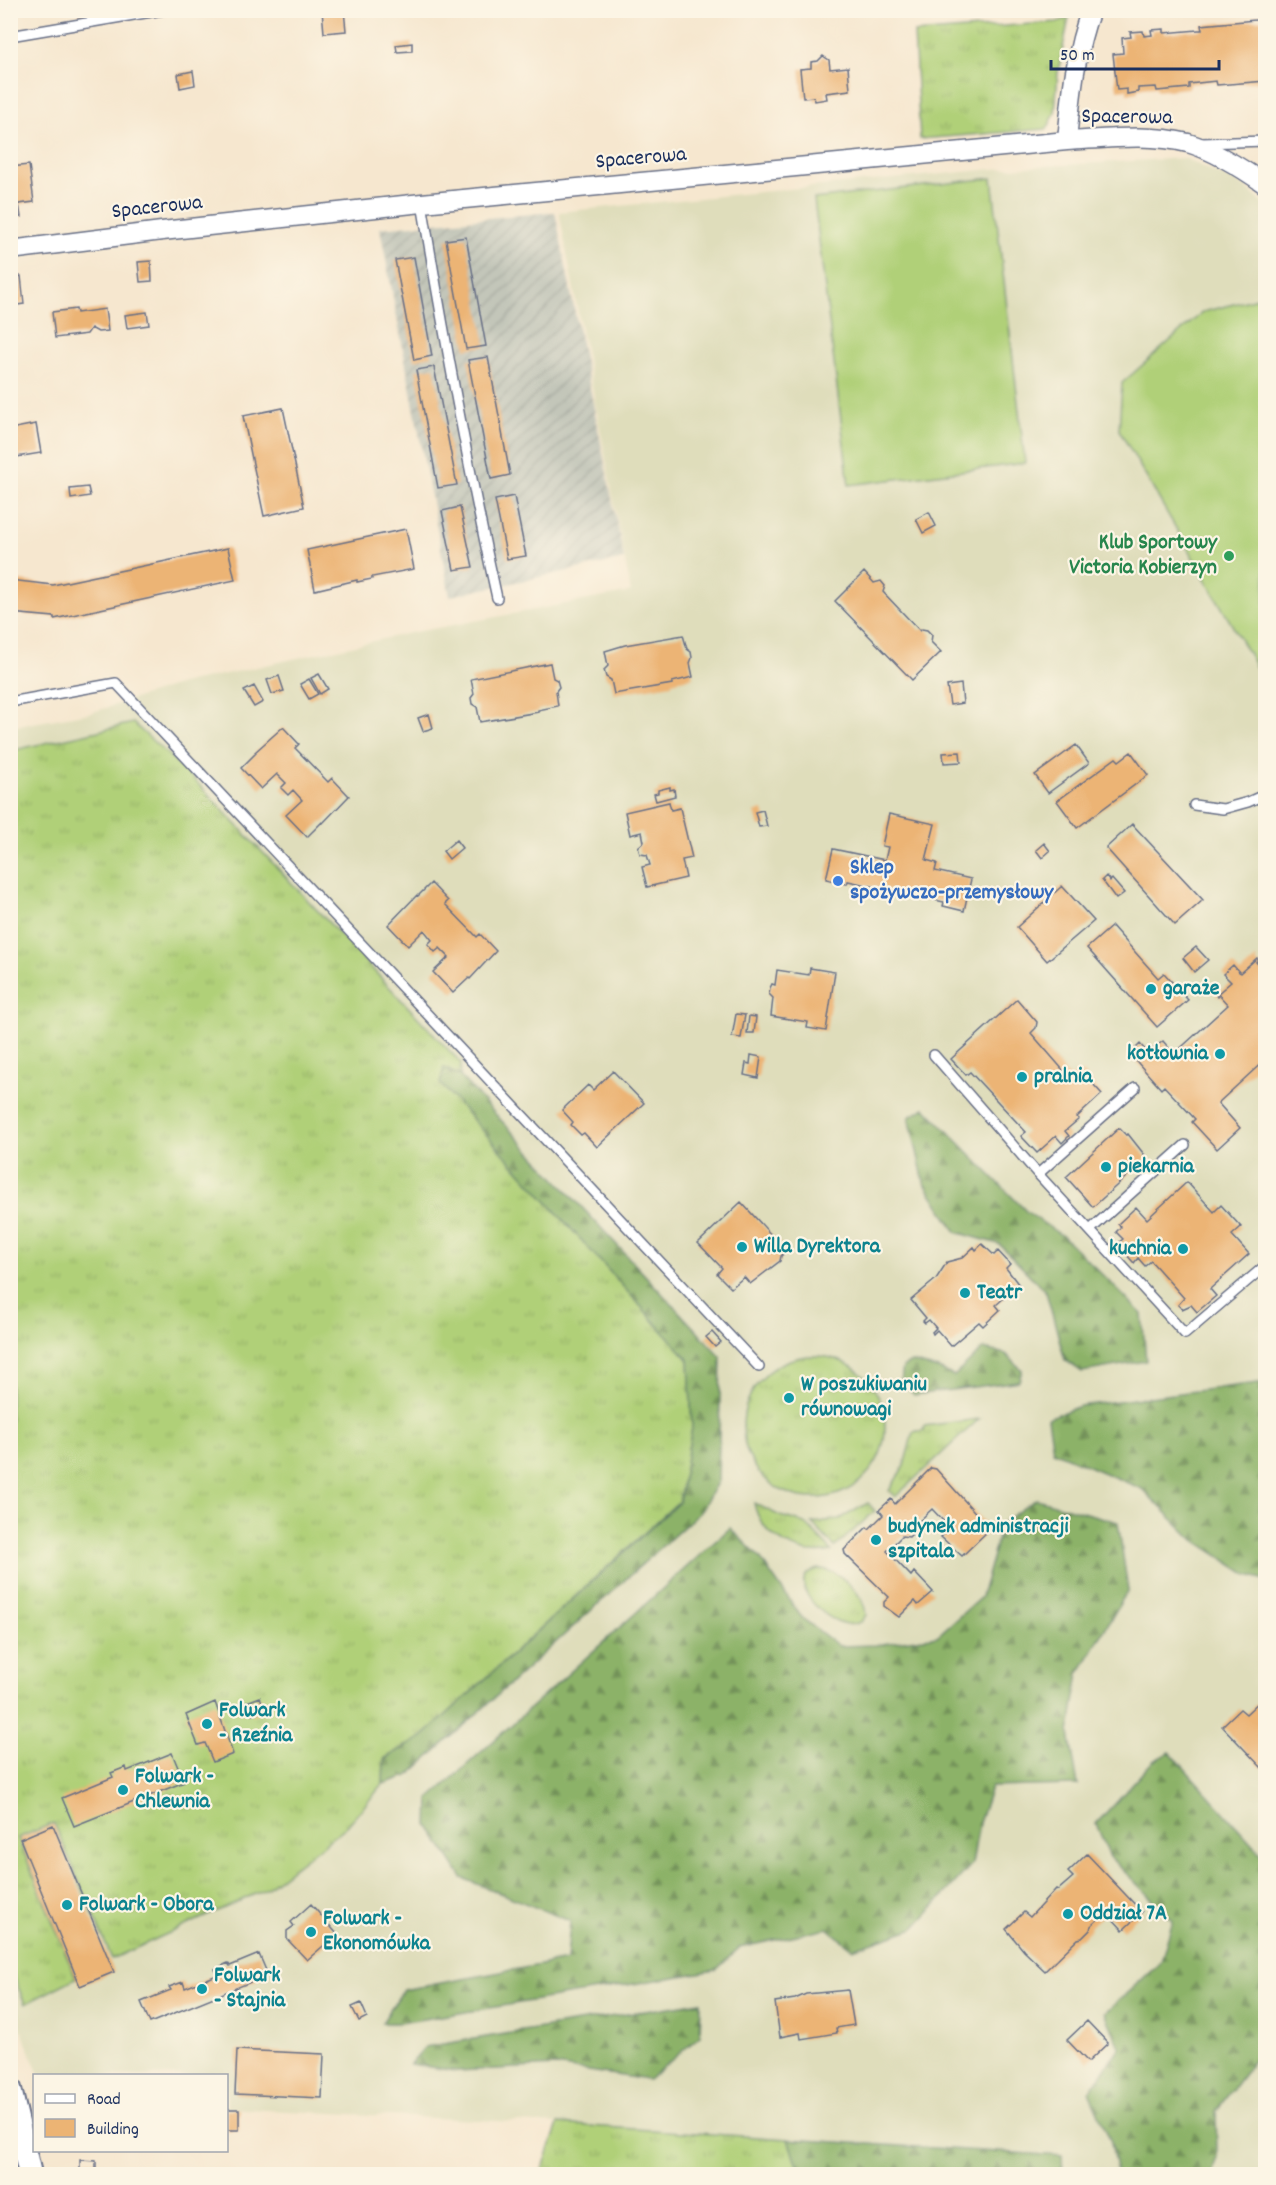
<svg xmlns="http://www.w3.org/2000/svg" width="1276" height="2185" viewBox="0 0 1276 2185" font-family="Dekko,sans-serif">
<style>
.built{fill:#dfddbb}
.industrial{fill:url(#industrial-furrows)}
.grass{fill:url(#grass-tufts);stroke:#66806b;stroke-width:1.5}
.forest{fill:url(#forest-firs);stroke:#547063;stroke-width:1.5}
.pitch{fill:#b0d078;stroke:#66806b;stroke-width:1.5}
.building{fill:#ecb474}
.lines{fill:none;stroke-linecap:round;stroke-linejoin:round}
.service-casing{stroke:#686f86;stroke-width:12}
.minor-casing{stroke:#686f86;stroke-width:21}
.tertiary-casing{stroke:#686f86;stroke-width:26}
.service{stroke:#fff;stroke-width:9}
.minor{stroke:#fff;stroke-width:18}
.tertiary{stroke:#fff;stroke-width:22}
.leisure-dot{fill:#2e9e5b;stroke:#fcf5e5;stroke-width:2}
.shop-dot{fill:#3f7fe0;stroke:#fcf5e5;stroke-width:2}
.culture-dot{fill:#0f9aa8;stroke:#fcf5e5;stroke-width:2}
.labels{text-anchor:middle;dominant-baseline:central;stroke-width:4.5;stroke-linejoin:round;paint-order:stroke}
.street-label{font-size:22px;fill:#1b2f5e;stroke:#fcf5e5}
.leisure-label{font-size:22px;font-weight:bold;fill:#27864d;stroke:#fcf5e5;text-anchor:end}
.shop-label{font-size:22px;font-weight:bold;fill:#366cbe;stroke:#fcf5e5;text-anchor:start}
.culture-label{font-size:22px;font-weight:bold;fill:#0d838f;stroke:#fcf5e5;text-anchor:start}
</style>
<defs>
<pattern id="industrial-furrows" width="10" height="10" patternUnits="userSpaceOnUse" patternTransform="scale(1.5)"><rect width="10" height="10" fill="#c3c6b9"/><path d="M-1 1l2-2M0 10L10 0M9 11l2-2" fill="none" stroke="#a7aaa1"/></pattern>
<pattern id="grass-tufts" width="24" height="20" patternUnits="userSpaceOnUse" patternTransform="scale(1.5)"><rect width="24" height="20" fill="#b0d078"/><path d="M3 7l-1-3M5 7V3M7 7l1-3M15 17l-1-3M17 17v-4M19 17l1-3" fill="none" stroke="#97b36a"/></pattern>
<pattern id="forest-firs" width="22" height="20" patternUnits="userSpaceOnUse" patternTransform="scale(1.5)"><rect width="22" height="20" fill="#8cb268"/><path d="M5 1l3.5 6h-7zM16 11l3.5 6h-7z" fill="#729159"/></pattern>
</defs>
<rect width="100%" height="100%" fill="#fcf5e5"/>
<filter id="ink" filterUnits="userSpaceOnUse"><feTurbulence type="fractalNoise" baseFrequency=".0167" numOctaves="2"/><feDisplacementMap in="SourceGraphic" scale="12" xChannelSelector="R" yChannelSelector="G"/><feConvolveMatrix kernelMatrix="1 2 1 2 8 2 1 2 1" color-interpolation-filters="sRGB"/></filter>
<filter id="wash" filterUnits="userSpaceOnUse"><feTurbulence type="fractalNoise" baseFrequency=".008" numOctaves="4" result="noise"/><feDisplacementMap in="SourceGraphic" scale="24" xChannelSelector="R" yChannelSelector="G"/><feGaussianBlur stdDeviation="1.35" result="paint"/><feColorMatrix in="noise" values="0 0 0 0 0 0 0 0 0 0 0 0 0 0 0 0 0 1.4 0 .05"/><feComposite in="paint" operator="in"/></filter>
<g filter="url(#wash)">
<rect width="100%" height="100%" fill="#f6e7cf"/>
<!-- built -->
<path class="built" d="M1184,158L1244,186L1266,206L1265,2174H1063L670,2132L558,2124L227,2108L226,2076L39,2075L11,2003V727L90,713L181,684L410,633L631,592L559,212L994,169Z"/>
<!-- industrial -->
<path class="industrial" d="M555,212L624,559L450,596L380,228Z"/>
<!-- grass -->
<path class="grass" d="M1069,18L1058,72L1055,113L1047,129L920,139L914,33L1057,22Z
M133,723L187,772L461,1063L460,1076L444,1068L441,1083L689,1360L692,1428L679,1501L422,1737L384,1759L383,1784L347,1826L266,1889L112,1959L54,1823L18,1838L76,1978L25,2004L10,1967V751Z
M743 1427a71 71 0 1 1 142 0a71 71 0 1 1-142 0Z
M979,1419L895,1497L889,1491L904,1466L913,1432L924,1430V1426Z
M754,1503L780,1516L805,1523L832,1551C799,1558 761,1537 754,1503Z
M868,1503L875,1511L835,1547L812,1523L840,1519Z
M819,1569C839,1569 865,1595 866,1615L861,1622C834,1637 776,1576 819,1569Z
M558,2124L788,2139L798,2168L853,2174H541Z"/>
<!-- forest -->
<path class="forest" d="M444,1068L460,1076L721,1357L718,1481L700,1512L408,1776L383,1784L384,1759L422,1737L679,1502L692,1428L689,1360L440,1083Z
M925,1108L1027,1212L1064,1237L1142,1314L1146,1361L1082,1372L1065,1360L1046,1292L999,1244L956,1232L924,1182L909,1117Z
M983,1349L1006,1354L1022,1370L1019,1381L914,1395L901,1380L903,1367L911,1362L938,1369L954,1376Z
M1265,1382V1580L1248,1575L1194,1540L1142,1489L1053,1451L1048,1418L1080,1406Z
M1036,1499L1118,1522L1128,1590L1079,1673L1069,1733L1078,1785L991,1787L979,1823L972,1864L914,1928L853,1949L827,1928L739,1948L716,1970L400,2023H382L403,1990L567,1960L570,1921L462,1878L428,1825L429,1799L730,1528L760,1558L802,1618L839,1646L875,1645L937,1636L981,1597L1002,1523Z
M1170,1752L1265,1858V2046L1216,2111L1217,2157L1212,2174H1117L1111,2142L1089,2092L1120,2047L1105,2013L1161,1962L1173,1920L1110,1857L1096,1824L1153,1761Z
M701,2002L700,2036L648,2080L556,2066L456,2071L410,2064L425,2047Z
M788,2139L1062,2156L1063,2174H853L798,2168Z"/>
<!-- pitch -->
<path class="pitch" d="M992,178L1025,463L849,485L814,199Z
M1265,296H1266L1265,682L1119,430L1122,383L1203,312Z"/>
<g id="blocks">
<!-- building -->
<path class="building" d="M80,10H107V12L80,16Z
M322,10H344L346,31L324,33Z
M1266,19V81L1217,85L1216,81L1189,84V88L1157,91L1156,87L1138,88V92L1127,94V89L1117,90L1113,54L1123,53L1122,38L1131,37L1130,32L1143,31L1144,36L1152,35L1151,30L1164,29V33L1198,30H1202L1201,25Z
M412,43V51L397,52L396,45Z
M823,56L829,60L830,69L848,67L850,90L826,93L827,99L815,101L814,97L803,98L800,69L811,68V62L818,61Z
M193,71L195,85L180,88L178,74Z
M29,165L34,202L19,204L21,217L10,218V167Z
M466,237L486,346L466,349L446,240Z
M414,257L432,356L414,360L395,260Z
M151,261L152,281L140,282L138,262Z
M21,276L24,304L10,306V277Z
M76,309L77,313L105,309L108,331L98,332L91,328L87,334L55,338L52,312Z
M147,312L149,325L127,328L125,315Z
M488,357L510,475L491,479L468,360Z
M434,367L457,485L438,488L416,370Z
M283,408L304,507L264,516L243,416Z
M36,424L41,453L10,458V429Z
M88,487L90,496L71,499L70,489Z
M514,496L526,556L507,559L495,500Z
M460,507L473,567L454,570L442,511Z
M929,512L936,526L923,533L916,519Z
M406,529L414,569L372,577V579L357,582V580L315,590L307,550Z
M228,548L235,580L54,619V617L10,613V580L53,585Z
M864,572L874,583L881,581L885,586L883,592L920,631L922,629L927,630L932,635L931,642L941,652L912,680L835,601Z
M683,635L687,649L691,652L692,658L690,663L693,677L672,682V684L614,694L611,680L606,677L604,670L608,666L605,651L625,645Z
M550,663L553,678L557,680L559,687L556,691L558,706L538,710V712L480,722L477,707L472,704L471,698L474,694L471,679Z
M319,674L328,689L320,694L311,678Z
M279,676L284,691L272,694L267,680Z
M309,679L318,694L309,699L300,684Z
M961,684L963,703L950,705L947,686Z
M254,686L263,702L254,707L244,691Z
M429,714L433,728L423,731L418,718Z
M283,727L299,744L295,748L328,782L332,778L349,796L323,823L322,822L307,837L286,815L302,800L293,790L288,795L281,788L286,783L277,774L261,789L241,768L256,753L255,752Z
M1076,745L1089,763L1048,793L1035,775Z
M960,752L961,762L944,763L943,753Z
M1131,752L1148,775L1077,828L1057,801L1116,758L1119,761Z
M670,787V790L674,789L675,796L656,801L654,794L658,793V790Z
M669,802L671,810L680,808L692,858L682,860L686,878L647,887L642,867L650,865L647,855L640,854L638,847L644,842L642,832L630,835L625,812Z
M763,810L767,826L759,827L755,812Z
M889,814L935,824L926,860L937,863L935,871L971,879L964,911L943,906L944,902L848,881L847,884L826,879L833,849L885,860L888,847L882,846Z
M1132,824L1203,900L1175,925L1106,848Z
M456,840L462,848L449,859L443,851Z
M1044,843L1050,851L1042,858L1036,850Z
M1106,876L1110,881L1112,879L1124,893L1116,899L1102,880Z
M431,883L448,901L445,904L477,937L480,934L496,951L470,979L469,978L453,993L433,972L449,957L440,948L435,952L428,944L432,940L424,930L408,946L388,925L417,895L418,896Z
M1062,886L1094,921L1047,961L1017,927Z
M1112,926L1158,978L1164,973L1188,1000L1157,1027L1087,948Z
M1196,947L1208,960L1194,972L1183,958Z
M1257,958L1258,960L1256,962L1266,972V1059L1218,1103L1240,1128L1217,1149L1192,1122L1195,1119L1164,1086L1161,1089L1130,1054L1140,1044L1148,1053L1163,1041L1174,1054L1228,1005L1219,995L1217,997L1216,995L1231,982L1223,974L1233,965L1240,973Z
M810,968L835,972L826,1031L807,1028L808,1022L771,1016L773,998L769,994L770,988L772,984L775,985L777,970L809,975Z
M1017,999L1037,1022L1036,1028L1031,1033L1070,1078L1076,1073H1083L1102,1094L1077,1117L1079,1119L1065,1131L1069,1136L1062,1143L1056,1136L1037,1153L1021,1136L1026,1132L970,1072L966,1075L951,1059Z
M736,1014L745,1015L741,1038L732,1037Z
M749,1016L756,1017L754,1033H747Z
M751,1055L761,1057L758,1078L744,1075L746,1063L750,1064Z
M613,1071L644,1103L597,1147L584,1133L581,1135L571,1125L573,1122L562,1110L588,1085L593,1090Z
M1119,1128L1126,1135L1128,1134L1147,1158L1093,1207L1066,1177Z
M1187,1182L1214,1212L1221,1205L1241,1227L1232,1235L1249,1254L1210,1289L1216,1296L1197,1312L1191,1305L1182,1309L1178,1305L1184,1298L1151,1261L1145,1266L1138,1258L1134,1263L1117,1244L1123,1239L1116,1232L1121,1227L1118,1224L1136,1207L1147,1219Z
M741,1202L786,1251L781,1256L780,1261L750,1284L744,1277L731,1288L717,1274L722,1268L698,1243Z
M982,1244L994,1255L998,1251L1010,1264L1006,1268L1019,1285L996,1305L1000,1310L983,1326L979,1322L951,1346L937,1330L933,1334L932,1332L936,1328L929,1320L925,1323L923,1321L926,1318L911,1300L936,1279L947,1262L962,1258L974,1247L976,1250Z
M712,1332L721,1342L715,1347L706,1337Z
M931,1468L936,1469L990,1529L962,1556L941,1537L950,1528L932,1509L916,1524V1530L909,1537L902,1536L887,1551L911,1576L914,1572L933,1592L918,1605L915,1601L899,1617L884,1606V1602L889,1597L845,1554L844,1550L867,1527L869,1529L883,1515L879,1510L891,1499L895,1504Z
M1266,1692V1764L1262,1768L1222,1726L1240,1709L1246,1714L1261,1700L1259,1698Z
M260,1697L265,1710L252,1715L247,1702Z
M215,1702L233,1754L213,1762L205,1743L198,1745L186,1715Z
M172,1753L184,1782L74,1826L62,1798L113,1777L111,1773L126,1767L127,1771Z
M53,1825L114,1972L80,1986L20,1839Z
M1087,1854L1142,1912L1123,1930L1106,1912L1091,1926L1090,1930L1082,1938L1078,1939L1045,1971L1024,1951L1006,1929L1024,1912L1030,1917L1056,1889L1058,1890L1073,1877L1068,1872Z
M311,1904L337,1934L307,1960L287,1939V1931L294,1926L291,1922Z
M259,1954L268,1975L150,2023L141,2002L171,1990L169,1987L183,1982L185,1988L217,1975L215,1969L228,1963L230,1966Z
M848,1990L854,2025L836,2028L837,2033L801,2039L800,2033L780,2037L775,2002L795,1999L806,1994Z
M361,2003L367,2017L359,2021L352,2007Z
M1087,2021L1108,2043L1088,2062L1067,2040Z
M237,2050L324,2054L322,2098L235,2094Z
M226,2109H239V2130H226Z
M80,2160L96,2161V2174H80Z"/>
</g>
</g>
<g filter="url(#ink)">
<use href="#blocks" fill-opacity="0" stroke="#686f86" stroke-width="1.5"/>
<g class="lines">
<defs>
<path id="service" d="M10,36L163,10
M1202,143L1266,141
M422,203C444,336 468,467 497,598
M10,702L116,683L759,1367
M1194,805L1223,809L1248,802L1266,794
M934,1055L1038,1174L1185,1334L1266,1265
M1038,1174L1135,1088
M1090,1230L1185,1145"/>
<path id="minor" d="M1067,141C1071,98 1075,51 1091,10
M10,250L162,231L422,203L1067,141C1105,139 1150,133 1188,143C1215,151 1242,168 1266,185"/>
<path id="tertiary" d="M10,2089L30,2174"/>
</defs>
<!-- service casing -->
<use href="#service" class="service-casing"/>
<!-- minor casing -->
<use href="#minor" class="minor-casing"/>
<!-- tertiary casing -->
<use href="#tertiary" class="tertiary-casing"/>
<!-- service -->
<use href="#service" class="service"/>
<!-- minor -->
<use href="#minor" class="minor"/>
<!-- tertiary -->
<use href="#tertiary" class="tertiary"/>
</g>
</g>
<!-- markers -->
<circle class="leisure-dot" cx="1229" cy="556" r="6"/>
<circle class="shop-dot" cx="838" cy="881" r="6"/>
<g class="culture-dot">
<circle cx="1151" cy="989" r="6"/>
<circle cx="1220" cy="1054" r="6"/>
<circle cx="1022" cy="1077" r="6"/>
<circle cx="1106" cy="1167" r="6"/>
<circle cx="742" cy="1247" r="6"/>
<circle cx="1183" cy="1249" r="6"/>
<circle cx="965" cy="1293" r="6"/>
<circle cx="789" cy="1398" r="6"/>
<circle cx="876" cy="1540" r="6"/>
<circle cx="207" cy="1724" r="6"/>
<circle cx="123" cy="1790" r="6"/>
<circle cx="67" cy="1905" r="6"/>
<circle cx="1068" cy="1914" r="6"/>
<circle cx="311" cy="1932" r="6"/>
<circle cx="202" cy="1989" r="6"/>
</g>
<g class="labels">
<!-- street labels -->
<g class="street-label">
<text transform="translate(1127 118) rotate(1)">Spacerowa</text>
<text transform="translate(641 159) rotate(-5)">Spacerowa</text>
<text transform="translate(157 208) rotate(-6)">Spacerowa</text>
</g>
<!-- leisure labels -->
<g class="leisure-label">
<text x="1217" y="543">Klub Sportowy<tspan x="1217" dy="25">Victoria Kobierzyn</tspan></text>
</g>
<!-- shop labels -->
<g class="shop-label">
<text x="850" y="868">Sklep<tspan x="850" dy="25">spożywczo-przemysłowy</tspan></text>
</g>
<!-- culture labels -->
<g class="culture-label">
<text x="1163" y="989">garaże</text>
<text x="1208" y="1054" text-anchor="end">kotłownia</text>
<text x="1034" y="1077">pralnia</text>
<text x="1118" y="1167">piekarnia</text>
<text x="754" y="1247">Willa Dyrektora</text>
<text x="1171" y="1249" text-anchor="end">kuchnia</text>
<text x="977" y="1293">Teatr</text>
<text x="801" y="1385">W poszukiwaniu<tspan x="801" dy="25">równowagi</tspan></text>
<text x="888" y="1527">budynek administracji<tspan x="888" dy="25">szpitala</tspan></text>
<text x="219" y="1711">Folwark<tspan x="219" dy="25">- Rzeźnia</tspan></text>
<text x="135" y="1777">Folwark -<tspan x="135" dy="25">Chlewnia</tspan></text>
<text x="79" y="1905">Folwark - Obora</text>
<text x="1080" y="1914">Oddział 7A</text>
<text x="323" y="1919">Folwark -<tspan x="323" dy="25">Ekonomówka</tspan></text>
<text x="214" y="1976">Folwark<tspan x="214" dy="25">- Stajnia</tspan></text>
</g>
</g>
<!-- margin -->
<rect width="1276" height="2185" fill="none" stroke="#fcf5e5" stroke-width="36"/>
<!-- legend -->
<rect x="33" y="2074" width="195" height="78" fill="#fcf5e5" stroke="#a2a6af" stroke-width="1.5"/>
<rect x="45" y="2094" width="30" height="9" fill="#ffffff" stroke="#a2a6af" stroke-width="1.5"/>
<text x="87" y="2104" font-size="18" fill="#1b2f5e">Road</text>
<rect x="45" y="2119" width="30" height="18" fill="#ecb474" stroke="#a2a6af" stroke-width="1.5"/>
<text x="87" y="2134" font-size="18" fill="#1b2f5e">Building</text>
<!-- scale -->
<path d="M1051 60v9h168v-9" fill="none" stroke="#1b2f5e" stroke-width="3"/>
<text x="1060" y="60" font-size="18" fill="#1b2f5e" stroke="#fcf5e5" stroke-width="4.5" paint-order="stroke">50 m</text>
</svg>
